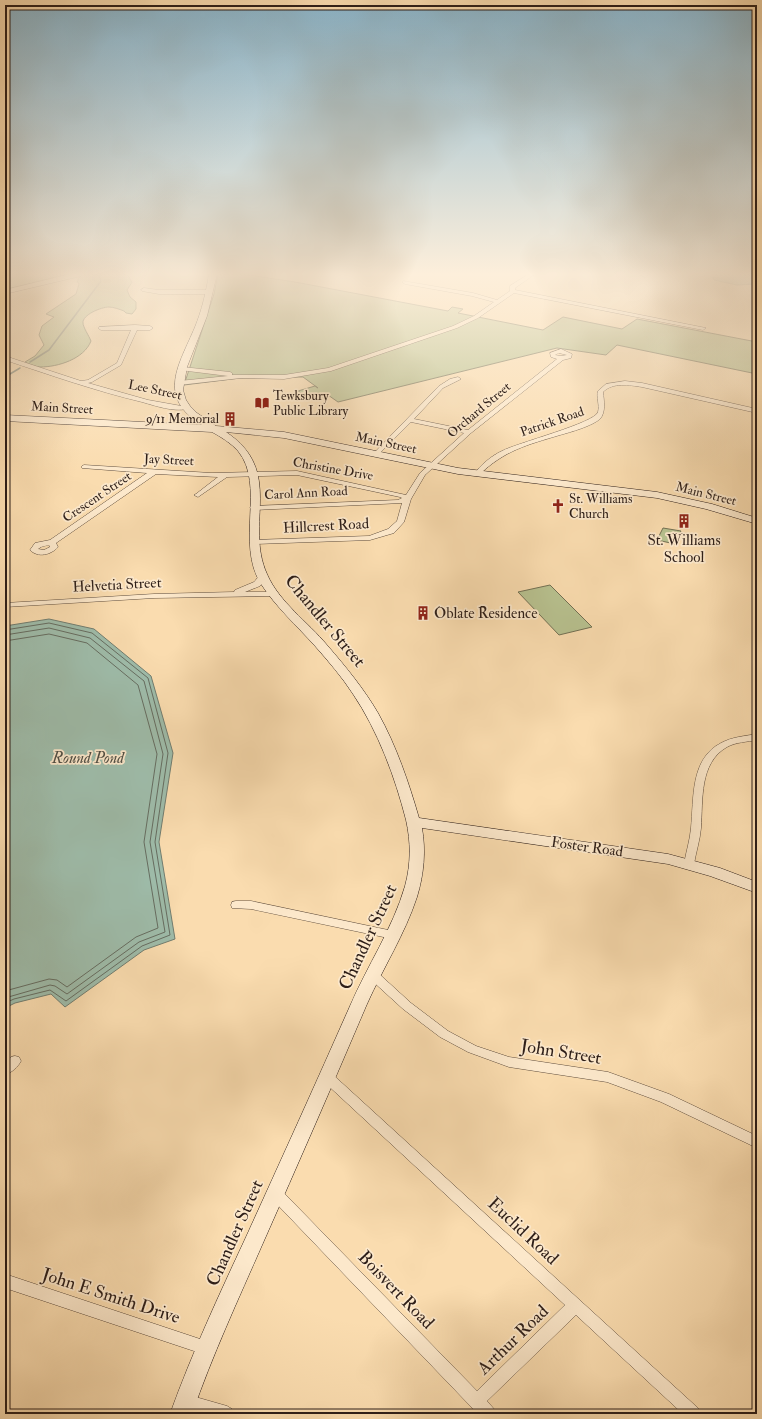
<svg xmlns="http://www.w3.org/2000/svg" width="762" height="1419" viewBox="0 0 762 1419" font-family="'IM FELL Double Pica',serif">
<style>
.green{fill:#b8c290;stroke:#727054}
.water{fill:#9ebcaa;stroke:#717d70}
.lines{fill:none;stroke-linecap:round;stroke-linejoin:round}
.shore{stroke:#666d61;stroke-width:1}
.stream{stroke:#717d70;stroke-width:1.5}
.street-casing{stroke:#604e3e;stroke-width:1}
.secondary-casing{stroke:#2d1e18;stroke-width:1}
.street{fill:#fce8cb;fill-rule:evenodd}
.secondary{fill:#fce8cb;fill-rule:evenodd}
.labels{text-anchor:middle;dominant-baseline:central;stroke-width:3.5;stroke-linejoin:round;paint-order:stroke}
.far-street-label{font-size:13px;fill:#2d1e18;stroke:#fce8cb}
.far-poi-label{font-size:13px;fill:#2d1e18;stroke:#fce8cb;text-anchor:start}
.street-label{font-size:15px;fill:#2d1e18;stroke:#fce8cb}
.poi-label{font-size:15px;fill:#2d1e18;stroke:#fce8cb}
.water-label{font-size:16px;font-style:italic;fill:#4f4d44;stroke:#fce8cb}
.near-street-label{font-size:18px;fill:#2d1e18;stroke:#fce8cb}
</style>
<rect width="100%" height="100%" fill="#fadcaf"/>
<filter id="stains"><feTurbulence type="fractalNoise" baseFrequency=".005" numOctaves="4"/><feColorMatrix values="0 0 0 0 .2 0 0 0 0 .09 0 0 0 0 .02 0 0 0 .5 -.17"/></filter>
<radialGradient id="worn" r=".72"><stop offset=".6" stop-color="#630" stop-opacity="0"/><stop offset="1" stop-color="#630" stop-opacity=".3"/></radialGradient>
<!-- green -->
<path class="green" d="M5,274H71L5,290Z
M82,274H127L132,282L127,290L130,297L136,302V309L132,314L126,313L124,311C119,309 113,307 109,307C101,307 82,315 83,323C83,327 89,336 91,341C84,359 58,367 40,367C35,367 29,364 25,362L35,356L44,345L39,335L42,326L54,317L46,314L76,294L79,284L77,281Z
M218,274H242L295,282L448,311L452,307L463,309L458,313L543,330L563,317L622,329L637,319L757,342V374L617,345L606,355L557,348L338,402L328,395L312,400L298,391L315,386L318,388L303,377L240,378L184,385L214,294Z
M663,528L681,531L675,544L657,540Z
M550,585L592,627L559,635L518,592Z"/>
<!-- water -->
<path class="water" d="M718,274H744L752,276L757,280V288L755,284L737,285L714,280L713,277Z
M49,619L94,629L151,676L173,753L159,842L175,939L144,950L65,1007L51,994L15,1003L5,1008V626Z"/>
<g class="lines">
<!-- shore -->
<path class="shore" d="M5,630L49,623L92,633L148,678L168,753L155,842L170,935L142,946L66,1001L50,990L14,999L5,1003
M5,635L49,628L90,638L144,681L163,754L150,842L165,932L139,942L67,994L55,986L50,985L5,998
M5,641L49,634L87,643L138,685L157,754L144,842L158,928L136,937L67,987L57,980L49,979L5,991"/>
<!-- stream -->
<path class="stream" d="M30,362L49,350L101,281L98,274
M5,377L20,368"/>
<defs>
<path id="street" d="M529,274H535L515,288V290L706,328L703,330L514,293L478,318L457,328L331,371L284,379L241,378L179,385L176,383L179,381L228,376L180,370V368L182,367L230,372L232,373V375H284L328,368L453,326L474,316L494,302L472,296L405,284L402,282L403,281L473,293L497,300L510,291V286Z
M638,274H647L648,275L645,277Z
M144,288L159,290H209L212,292L209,294H159L142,291L141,290Z
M135,325L150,326L153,328L150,330H137L121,365L92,382L88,383L148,400L187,407V409C173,412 156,406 142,402C96,391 50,375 5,360V356L81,381L88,380L117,363L131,330H101L98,328L99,327Z
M561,349L572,354L571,358L563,360L471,433L425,475L411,499L404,522L394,533L370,540L255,544H252V540L369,536L388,529L397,521L402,503L254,510L250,508L251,506L398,500L402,498L400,497L297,475L227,477L198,497L194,495L196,494L218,477L156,474L56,543L58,547C51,555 38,558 30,550L35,543L50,540L147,473L82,468V466L84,465L211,473L297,471L406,495L420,473L464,433L411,422L378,455L376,456L373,454L439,386L450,379L458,377L461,379L443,388L414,419L468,430L557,359L551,357L550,353ZM559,353L567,355L561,356L555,355ZM49,545L50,547L44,550L38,549L41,547Z
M625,381L642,383L757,409V413L642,387C629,385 613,382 603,392C604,401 606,412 600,419C592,426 571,432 560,435C527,445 505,450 479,475L477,476L474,474C481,465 491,456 502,451C517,443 595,423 598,412C600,405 596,397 598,391L606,384Z
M260,575H263L267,577L260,586L245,592H274L278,594L277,596L154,598L5,607V603L154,594L234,592L235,590L254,582Z
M757,734V740C747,742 736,742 727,747C699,763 703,800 701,828C700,840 696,852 694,864L693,867H685L684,864C686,852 690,840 691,828C694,798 690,759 721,743C732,737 745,736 757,734Z
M236,901H251L393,931L397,932L399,935L397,938L393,939L251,909L232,908L231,905L232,902Z
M373,971L377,972L411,1003L448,1031L476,1046L509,1057L608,1072L669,1094L757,1136V1148L661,1102L607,1082L509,1067L468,1052L440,1037L403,1009L369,978L367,975L369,972Z
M15,1056L19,1057L21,1061C18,1067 11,1073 5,1075V1063L11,1057Z
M326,1071L330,1072L699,1409L702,1414H683L576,1315L487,1401L494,1409L497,1414H478L270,1197L268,1193L270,1189L275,1187L280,1189L477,1391L565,1305L322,1080L320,1076L322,1072Z
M5,1274L206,1341L211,1343L213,1348L211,1353L206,1355L5,1288Z
M185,1394L227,1406L232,1409L235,1414C215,1414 198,1415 180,1407L177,1402L180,1397Z"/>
<path id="secondary" d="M70,274H82L81,276L5,294V290Z
M209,274H217L207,316L187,367L183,390L186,400L190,406L197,413L216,426L284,432L458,468L657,492L712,504L757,518V524L706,509L657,498L458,474L284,438L226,432C285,471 244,523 267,574C279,602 308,622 327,645C346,667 364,689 378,713C396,745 409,783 419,818L668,854L720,868L757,882V893L710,876L668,864L422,828C426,851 424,874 417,897C405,934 383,968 367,1004C333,1084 298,1164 263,1243C238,1300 212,1356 192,1414H170C192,1353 219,1295 246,1237C281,1160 316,1083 350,1006C367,966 393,928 405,886C411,864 411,842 406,820C395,777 378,731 353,694C342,677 329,662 315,646C297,626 276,607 261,584C235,543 266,485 238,451C231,443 221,437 212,432L5,421V415L202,425C156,397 179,365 195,327C202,310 206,292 209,274Z"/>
</defs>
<!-- street casing -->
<use href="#street" class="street-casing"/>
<!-- secondary casing -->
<use href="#secondary" class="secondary-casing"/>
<!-- street -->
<use href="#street" class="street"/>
<!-- secondary -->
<use href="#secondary" class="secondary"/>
</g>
<!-- sky -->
<linearGradient id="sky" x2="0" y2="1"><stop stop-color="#8ab7cf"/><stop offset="0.58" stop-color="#fdefdb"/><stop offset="1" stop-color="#fdefdb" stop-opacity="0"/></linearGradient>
<rect width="762" height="473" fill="url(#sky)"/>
<!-- icons -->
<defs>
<symbol id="library-bare" viewBox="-9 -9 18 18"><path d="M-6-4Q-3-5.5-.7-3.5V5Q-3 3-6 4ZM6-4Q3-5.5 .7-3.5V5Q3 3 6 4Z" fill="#8f2418" stroke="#fce8cb" stroke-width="2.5" paint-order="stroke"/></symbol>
<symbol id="building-bare" viewBox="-9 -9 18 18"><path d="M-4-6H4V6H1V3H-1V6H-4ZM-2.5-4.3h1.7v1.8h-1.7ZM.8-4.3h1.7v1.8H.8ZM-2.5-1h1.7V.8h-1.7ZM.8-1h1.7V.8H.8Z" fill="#8f2418" stroke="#fce8cb" stroke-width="2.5" paint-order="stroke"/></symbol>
<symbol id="church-bare" viewBox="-9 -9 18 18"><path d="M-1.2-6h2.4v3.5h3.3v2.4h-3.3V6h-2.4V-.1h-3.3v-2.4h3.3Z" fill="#8f2418" stroke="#fce8cb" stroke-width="2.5" paint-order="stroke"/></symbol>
</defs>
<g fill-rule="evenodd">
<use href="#library-bare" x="252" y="393" width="20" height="20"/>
<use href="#building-bare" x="220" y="409" width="20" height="20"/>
<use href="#church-bare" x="548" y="496" width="20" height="20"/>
<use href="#building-bare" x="674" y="511" width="20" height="20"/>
<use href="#building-bare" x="413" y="603" width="20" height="20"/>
</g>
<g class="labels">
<!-- far-street labels -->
<g class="far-street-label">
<text transform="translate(155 390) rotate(12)">Lee Street</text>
<text transform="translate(62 408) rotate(3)">Main Street</text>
<text transform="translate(479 410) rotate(-40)">Orchard Street</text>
<text transform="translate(552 422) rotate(-19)">Patrick Road</text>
<text transform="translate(386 443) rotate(12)">Main Street</text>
<text transform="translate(169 460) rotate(3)">Jay Street</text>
<text transform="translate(333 469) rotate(10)">Christine Drive</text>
<text transform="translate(306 493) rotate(-3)">Carol Ann Road</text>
<text transform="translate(706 494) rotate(14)">Main Street</text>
<text transform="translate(97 497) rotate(-34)">Crescent Street</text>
</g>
<!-- far-poi labels -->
<g class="far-poi-label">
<text x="273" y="396">Tewksbury<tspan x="273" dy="15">Public Library</tspan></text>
<text x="219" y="419" text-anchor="end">9/11 Memorial</text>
<text x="569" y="499">St. Williams<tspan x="569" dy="15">Church</tspan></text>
</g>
<!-- street labels -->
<g class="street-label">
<text transform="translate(326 526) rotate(-3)">Hillcrest Road</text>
<text transform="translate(117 585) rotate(-3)">Helvetia Street</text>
<text transform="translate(587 847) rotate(8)">Foster Road</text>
</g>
<!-- poi labels -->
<g class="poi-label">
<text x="684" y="540">St. Williams<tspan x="684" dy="17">School</tspan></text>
<text x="434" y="613" text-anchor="start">Oblate Residence</text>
</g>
<!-- water labels -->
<g class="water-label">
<text x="88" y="758">Round Pond</text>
</g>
<!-- near-street labels -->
<g class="near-street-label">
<text transform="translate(325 621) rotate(50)">Chandler Street</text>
<text transform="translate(368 937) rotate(-65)">Chandler Street</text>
<text transform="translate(561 1052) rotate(9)">John Street</text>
<text transform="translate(523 1231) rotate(43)">Euclid Road</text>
<text transform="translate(235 1233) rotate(-66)">Chandler Street</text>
<text transform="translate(396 1290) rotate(46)">Boisvert Road</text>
<text transform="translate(111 1296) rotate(18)">John E Smith Drive</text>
<text transform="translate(513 1340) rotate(-44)">Arthur Road</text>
</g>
</g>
<!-- margin -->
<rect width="762" height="1419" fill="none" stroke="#fadcaf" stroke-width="20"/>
<rect x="6" y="6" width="750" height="1407" fill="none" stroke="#2d1e18" stroke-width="2"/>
<rect x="10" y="10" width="742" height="1399" fill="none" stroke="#2d1e18"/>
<rect width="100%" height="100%" filter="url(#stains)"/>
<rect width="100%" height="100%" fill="url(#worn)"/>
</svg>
